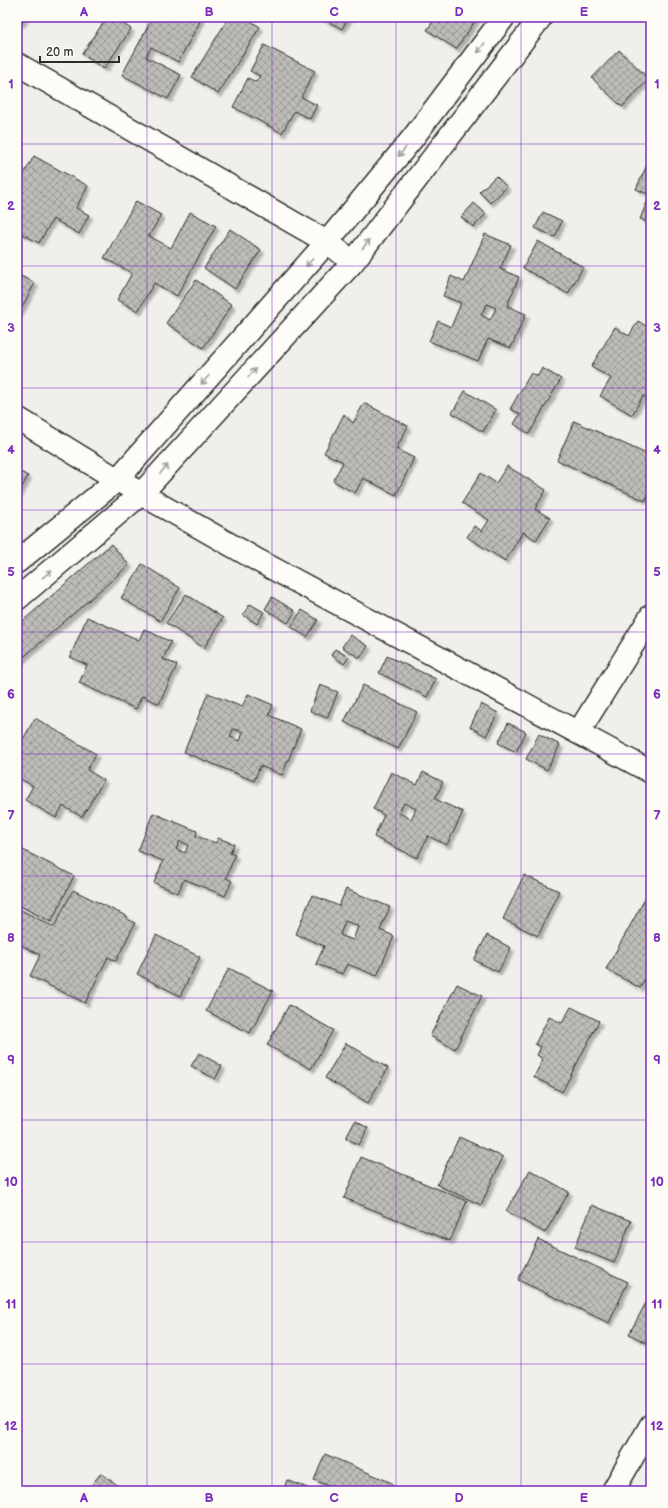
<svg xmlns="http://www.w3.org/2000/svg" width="668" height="1508" viewBox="0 0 668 1508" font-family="'Balsamiq Sans',sans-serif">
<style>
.building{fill:url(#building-cross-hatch);stroke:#2b2b2b;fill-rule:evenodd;filter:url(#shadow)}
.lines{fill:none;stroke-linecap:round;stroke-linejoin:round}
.minor-casing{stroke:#2b2b2b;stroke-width:25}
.minor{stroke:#fdfcf7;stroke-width:22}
.oneway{stroke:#9e9e9b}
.grid{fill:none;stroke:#7b2cbf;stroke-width:1;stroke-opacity:0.55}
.neatline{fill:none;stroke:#7b2cbf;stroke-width:1.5}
.grid-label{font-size:13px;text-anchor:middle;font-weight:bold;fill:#7b2cbf}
</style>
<defs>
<pattern id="building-cross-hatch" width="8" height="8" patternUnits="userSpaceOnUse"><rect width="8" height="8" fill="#bdbcb8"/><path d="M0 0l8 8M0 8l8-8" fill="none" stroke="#9a9996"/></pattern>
<filter id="shadow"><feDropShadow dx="3.5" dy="3.5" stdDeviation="1" flood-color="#0004"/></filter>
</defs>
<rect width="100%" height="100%" fill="#f0efeb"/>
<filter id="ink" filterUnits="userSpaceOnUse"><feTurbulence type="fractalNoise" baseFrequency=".025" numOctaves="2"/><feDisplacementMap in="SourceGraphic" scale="8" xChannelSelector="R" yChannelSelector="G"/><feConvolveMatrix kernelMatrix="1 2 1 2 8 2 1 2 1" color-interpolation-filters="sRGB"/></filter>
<g filter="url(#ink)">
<!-- building -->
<path class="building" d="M17,17H25L21,24L17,22Z
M107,17H113L131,29L104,69L82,54Z
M153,17L202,18L178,62L151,47L146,57L181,75L168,99L122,75Z
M229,17H244L260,27L218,94L192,77Z
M319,17H349L342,29Z
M436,17H478L456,49L427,30Z
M264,45L315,71L301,97L317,105L310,119L294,111L282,133L233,107L248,78L256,82L260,76L250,71Z
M619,50L649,79L622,107L592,78Z
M34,156L88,186L76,208L89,215L79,234L53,219L39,243L17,231V186Z
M651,156V224L640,219L650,195L636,189Z
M496,176L507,187L490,203L479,192Z
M136,201L161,215L149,236L171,248L190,212L216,226L177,296L154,283L138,311L117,300L132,273L104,258Z
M474,203L486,214L473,227L461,217Z
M543,212L562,221L555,237L535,228Z
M230,229L261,250L235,289L204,268Z
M485,234L511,245L500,269L519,277L507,306L526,314L511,348L488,339L478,361L429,341L438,321L451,327L461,303L443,296L451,276L464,282ZM487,304L496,308L490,320L481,315Z
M538,241L583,267L568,294L523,268Z
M17,274L35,283L17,316Z
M196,280L232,305L203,348L166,323Z
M638,321L651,329V401L643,396L632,415L600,396L611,378L591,367L615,327L629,336Z
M542,368L561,379L529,434L514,424L520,414L510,409L531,373L538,376Z
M465,391L496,410L483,432L452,413Z
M364,403L408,426L396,449L414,458L396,495L363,478L355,493L333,481L343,462L324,453L344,414L353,423Z
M574,421L651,456V488L645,501L557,460Z
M507,466L546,490L535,509L550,518L536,540L523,532L505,561L467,537L474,526L482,531L489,520L462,503L481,473L496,483Z
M17,470L28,476L17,496Z
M111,544L129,565L17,663V626Z
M142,564L180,588L160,621L121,598Z
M186,594L223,618L204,648L166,623Z
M272,597L295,611L288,623L265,609Z
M250,604L264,612L257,624L243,615Z
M302,610L318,620L307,637L291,627Z
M87,617L139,640L144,629L171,642L163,659L177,665L159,704L142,696L136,709L79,683L87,665L70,657Z
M350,635L368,646L360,658L342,647Z
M335,649L349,657L344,664L331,655Z
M387,656L436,679L427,697L379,673Z
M320,685L338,692L327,718L310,711Z
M363,685L417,712L398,749L344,722Z
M208,693L242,707L248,694L273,705L269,715L301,729L282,775L260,766L254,781L184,752ZM233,729L243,732L240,741L230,737Z
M481,704L498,713L486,736L470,727Z
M35,718L96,754L87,770L104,780L82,817L63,806L56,818L25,800L33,786L17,777V750Z
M508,723L526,732L516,752L498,743Z
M539,734L560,745L547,770L526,759Z
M391,772L417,785L423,772L443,782L435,799L463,812L447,845L428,836L417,858L374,837L384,815L373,809ZM404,803L416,809L411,819L399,813Z
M153,813L197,831L196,836L216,843L218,838L234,844L230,853L235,855L226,878L232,881L225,896L184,879L178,893L154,883L163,861L138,851ZM180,841L188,845L185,853L176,849Z
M17,847L74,876L51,922L17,904Z
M524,875L559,891L538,936L503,919Z
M346,889L390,907L380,930L394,936L377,976L347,964L342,974L316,964L324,946L296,934L312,895L339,906ZM345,921L358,926L353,940L340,935Z
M73,890L128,917L127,919L135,923L116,961L108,957L85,1003L30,976L40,955L17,943V908L54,927Z
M646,897L651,900V968L640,988L606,969Z
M156,935L200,957L180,996L137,974Z
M487,935L511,948L498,972L474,960Z
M229,968L273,991L250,1033L206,1011Z
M457,984L482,996L455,1049L430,1036Z
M289,1005L333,1030L311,1069L267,1045Z
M571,1007L599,1021L562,1092L534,1077L543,1059L537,1055L541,1047L535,1044L549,1017L562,1023Z
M346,1043L388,1068L368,1103L325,1078Z
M199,1053L222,1066L215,1079L191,1066Z
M355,1121L368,1128L359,1145L346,1138Z
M459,1137L503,1157L481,1205L437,1185Z
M361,1157L467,1201L450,1241L344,1198Z
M530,1170L569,1192L545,1233L506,1211Z
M592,1205L631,1221L614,1263L575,1247Z
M538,1239L628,1282L609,1323L518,1280Z
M648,1299L651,1300L650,1345L629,1334Z
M325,1454L392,1483L389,1491H341L314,1480Z
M101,1473L125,1491H87Z
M287,1480L315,1491H283Z"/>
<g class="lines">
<defs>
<path id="minor" d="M17,64L327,242L353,262
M17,418L141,494L259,561L651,772
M17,562L117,480L327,242L412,139L504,17
M17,599L141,494L353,262L541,17
M578,733L651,616
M613,1491L651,1425"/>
</defs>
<!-- minor casing -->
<use href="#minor" class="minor-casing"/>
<!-- minor -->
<use href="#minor" class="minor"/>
</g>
<!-- one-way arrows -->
<defs><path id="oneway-shaft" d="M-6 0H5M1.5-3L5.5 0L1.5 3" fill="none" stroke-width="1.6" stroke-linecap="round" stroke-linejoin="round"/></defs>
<g class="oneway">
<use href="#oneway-shaft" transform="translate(481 48) rotate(127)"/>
<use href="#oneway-shaft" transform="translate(402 152) rotate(130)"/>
<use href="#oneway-shaft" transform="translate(366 244) rotate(-52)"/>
<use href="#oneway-shaft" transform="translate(310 262) rotate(132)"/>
<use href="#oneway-shaft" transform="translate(252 373) rotate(-48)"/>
<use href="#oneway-shaft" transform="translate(205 380) rotate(132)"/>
<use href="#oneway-shaft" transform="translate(164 469) rotate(-48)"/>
<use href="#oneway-shaft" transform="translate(47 574) rotate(-40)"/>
</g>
</g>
<!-- grid -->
<path class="grid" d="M147,17V1491M272,17V1491M396,17V1491M521,17V1491M17,144H651M17,266H651M17,388H651M17,510H651M17,632H651M17,754H651M17,876H651M17,998H651M17,1120H651M17,1242H651M17,1364H651"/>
<!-- margin -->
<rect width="668" height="1508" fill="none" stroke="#fdfcf7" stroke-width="44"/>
<!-- scale -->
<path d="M40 56v6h79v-6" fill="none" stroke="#2b2b2b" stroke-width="2"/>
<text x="46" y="56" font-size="12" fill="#2b2b2b" stroke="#fdfcf7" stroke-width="3" paint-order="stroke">20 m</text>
<rect x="22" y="22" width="624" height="1464" class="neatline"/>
<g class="grid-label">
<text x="84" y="16">A</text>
<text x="209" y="16">B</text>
<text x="334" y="16">C</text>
<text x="459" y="16">D</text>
<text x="584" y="16">E</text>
<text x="11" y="88">1</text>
<text x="657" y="88">1</text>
<text x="11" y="210">2</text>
<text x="657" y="210">2</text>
<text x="11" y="332">3</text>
<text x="657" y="332">3</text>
<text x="11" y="454">4</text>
<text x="657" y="454">4</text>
<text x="11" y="576">5</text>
<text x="657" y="576">5</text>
<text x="11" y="698">6</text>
<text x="657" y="698">6</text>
<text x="11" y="820">7</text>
<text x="657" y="820">7</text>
<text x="11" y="942">8</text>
<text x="657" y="942">8</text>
<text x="11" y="1064">9</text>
<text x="657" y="1064">9</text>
<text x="11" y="1186">10</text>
<text x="657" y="1186">10</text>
<text x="11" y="1308">11</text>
<text x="657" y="1308">11</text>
<text x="11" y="1430">12</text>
<text x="657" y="1430">12</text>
<text x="84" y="1502">A</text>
<text x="209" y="1502">B</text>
<text x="334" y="1502">C</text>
<text x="459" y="1502">D</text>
<text x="584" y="1502">E</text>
</g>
</svg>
